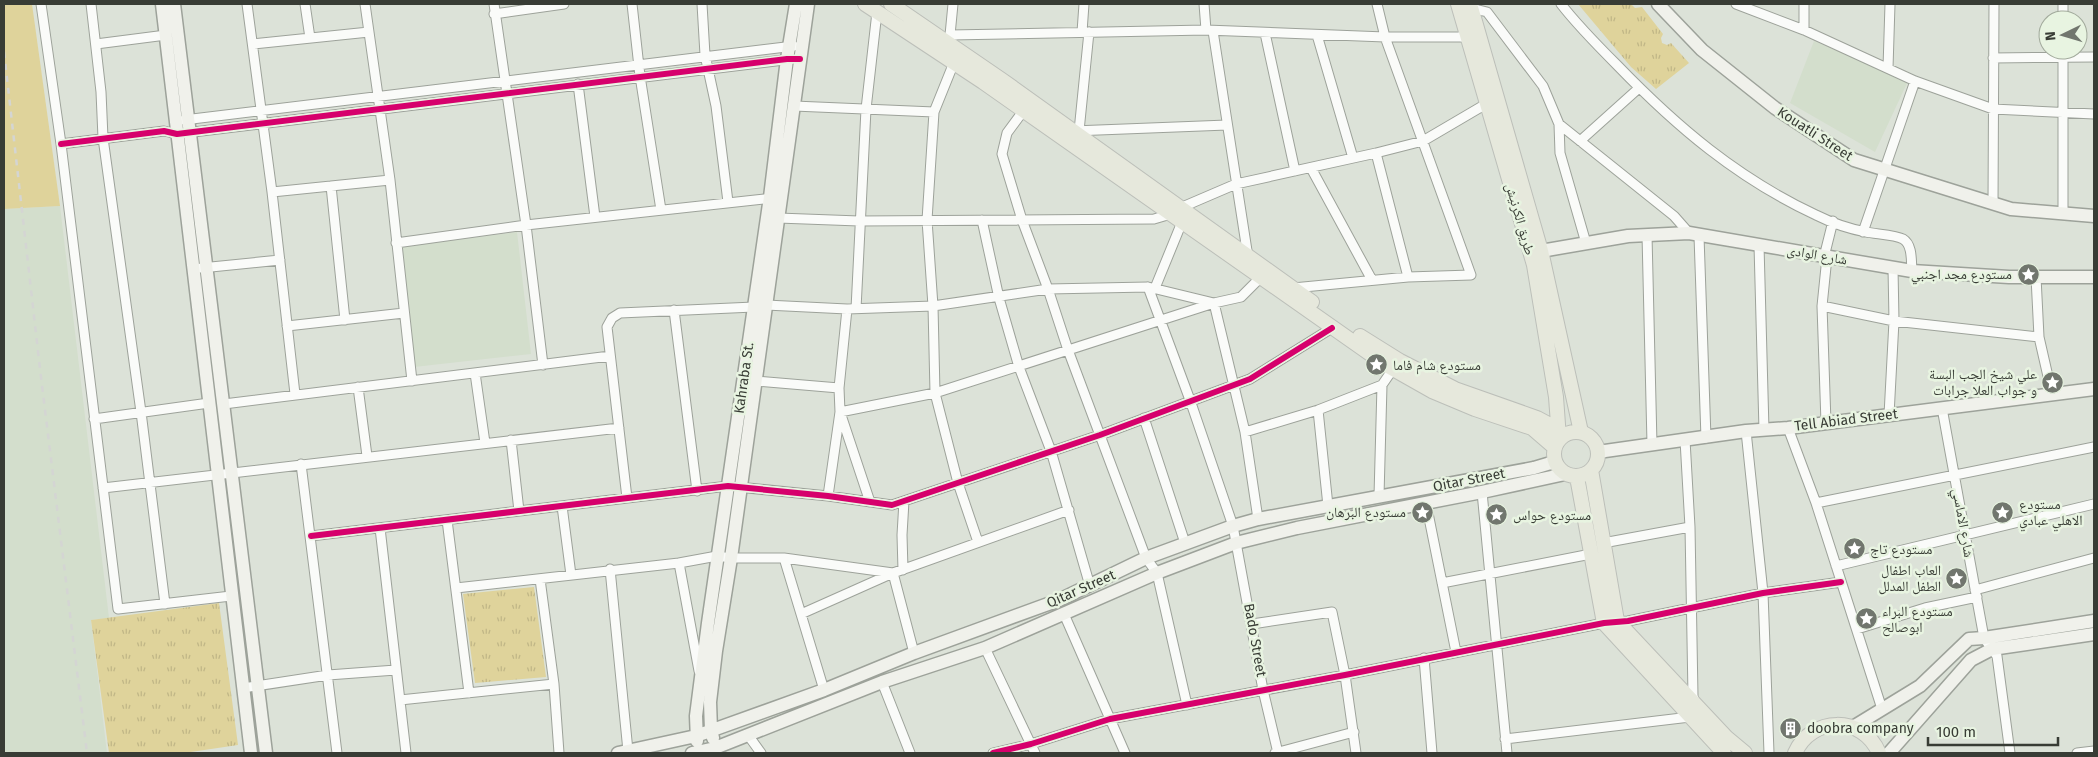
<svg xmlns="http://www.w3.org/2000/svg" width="2098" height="757" viewBox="0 0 2098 757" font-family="'Fira Sans','Noto Naskh Arabic',sans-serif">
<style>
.built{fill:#d3decc}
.green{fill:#dfd39b}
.park{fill:url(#park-tufts)}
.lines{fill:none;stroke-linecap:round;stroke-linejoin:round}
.street-casing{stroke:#9da29a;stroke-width:11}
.secondary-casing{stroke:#9da29a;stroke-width:15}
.primary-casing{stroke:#bcbfb9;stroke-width:16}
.street{stroke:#fafbf9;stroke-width:9}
.secondary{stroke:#f0f1eb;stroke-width:12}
.primary{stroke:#e6e8dc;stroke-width:14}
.rail{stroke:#d4d5d3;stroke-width:2.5;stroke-dasharray:6 6;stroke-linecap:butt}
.cycleway-casing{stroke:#e8f4e1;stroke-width:9}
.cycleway{stroke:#d6006c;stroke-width:6}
.labels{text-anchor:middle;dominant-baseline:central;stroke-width:5;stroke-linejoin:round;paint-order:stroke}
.street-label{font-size:14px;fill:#383c35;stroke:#e8f4e1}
.poi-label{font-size:14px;fill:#383c35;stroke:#e8f4e1;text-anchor:start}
</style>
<defs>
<pattern id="park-tufts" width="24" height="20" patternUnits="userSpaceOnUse" patternTransform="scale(1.25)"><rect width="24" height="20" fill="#dfd39b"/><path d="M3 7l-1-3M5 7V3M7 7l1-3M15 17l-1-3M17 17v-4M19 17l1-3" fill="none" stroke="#c0b686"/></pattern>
</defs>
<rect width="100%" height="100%" fill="#dce2d8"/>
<!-- built -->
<path class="built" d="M1814,41L1908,81L1875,152L1790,103Z
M60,206L109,618L91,620L107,753H4V209Z
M517,232L531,354L414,367L400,247Z"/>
<!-- green -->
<path class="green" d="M4,4H32L60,206L4,209Z"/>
<!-- park -->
<path class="park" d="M1578,4H1631L1635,8L1642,7L1663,34L1661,38L1662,43L1667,45L1671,43L1689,63L1656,89L1631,67Z
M534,587L546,677L475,683L463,594Z
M219,603L238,745L184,753H109L91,620Z"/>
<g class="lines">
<defs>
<path id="street" d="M41,4L61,144L118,609L231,596
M91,4L101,92L103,138L141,412L165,604
M247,4L272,192L295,394
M305,4L310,38
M365,4L390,180L412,381
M494,4L526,225L543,365
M632,4L640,76L661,210
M702,4L705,55L716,106L728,202
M1204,4L1206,30
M1561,4C1578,26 1597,45 1617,65C1677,127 1737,178 1816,215C1830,222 1850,229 1866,232C1875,234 1896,235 1903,239C1913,245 1911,262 1912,271
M1736,4L1804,30L1915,81L1993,109L2094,114
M1804,4V30
M2063,4V20
M1471,8L1487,12L1543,86L1559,124L1674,216L1689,233
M494,14L564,4
M1213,31L1248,257
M1082,32L1084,4
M1265,33L1295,171
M950,35L953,4
M1317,35L1353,158
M941,40L950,35L1206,30L1385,37H1471
M96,44L166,35
M253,44L369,32
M2063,50V212
M1993,58L2094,57
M955,60L934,112L927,220L933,306L935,393L958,483L978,542
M1888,68L1890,4
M578,84L595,217
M794,106L934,112
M1024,110L1007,133L1002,154L1022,220L1048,289L1068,350L1146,558L1157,573L1187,705
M184,120L794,46
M1559,124L1560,153L1586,243
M1073,131L1227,125
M1079,131L1089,32
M1580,141L1639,88
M61,144L164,131L177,134L792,59
M1376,153L1408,277
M1311,168L1372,280
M331,186L345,320
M272,192L390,180
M1993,204L1994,4
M1180,208L1236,184L1376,153L1423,141L1486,104
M778,218L859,221L1154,219L1171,214
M982,220L999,298L1019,367L1051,451L1090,586
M1863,232L1915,81
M1647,235L1652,444
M1699,236L1706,438
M396,243L526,225L773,198
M1759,245L1764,430
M1824,257L1833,221
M1827,257L1822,306L1894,321L2039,337
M201,268L280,260
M2036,277L2039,337L2052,394
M1148,287L1190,400L1233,526L1263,690L1278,753
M1155,288L1182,222
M1293,288L1408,277L1471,275L1385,37L1377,4
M1822,306L1826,423
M847,309L839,388L840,412L870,502
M856,309L866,109L877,12
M674,310L697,491
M287,326L404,313
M475,373L485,443
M755,381L839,388
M358,387L367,456
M224,404L610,356
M1942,408L1984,638L1997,656L2010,753
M1318,410L1328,506
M1889,415L1894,321L1893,268
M1144,418L1185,543
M94,419L209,403
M1788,428L1816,503L1882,709
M1746,431L1763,593L1769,753
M1245,432L1318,410L1382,385L1393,369
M511,440L519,511
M1685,440L1690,527L1693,696L1695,702
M301,464L337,753
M103,488L619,428
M1482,492L1507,753
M828,496L840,412L935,393L1214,303L1241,297L1261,277
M1379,496L1382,385
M627,498L607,327L612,318L620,313L754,307L766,305L847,309L933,306L1048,289L1148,287L1214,303L1245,432L1258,519
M1426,503L1456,652
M1816,503L2094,447
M562,506L571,575
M447,520L469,693
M380,528L406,753
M311,536L728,486L828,496L892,505L1100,435L1250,379L1332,328
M1603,543L1690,527
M784,558L824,690
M679,563L699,671
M1836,566L2094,504
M610,569L628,751
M903,570L902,535L904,501
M540,579L554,684L559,753
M1442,583L1591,554
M456,588L679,563L717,556L731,558H784L893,573L914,653
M1975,590L2094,558
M801,614L893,573L1069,510
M1064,614L1125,753
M1252,624L1332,612L1345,675L1356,753
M1857,629L1925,608L1977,597
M985,648L1035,753
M1424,658L1432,753
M882,682L910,753
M243,688L328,675L396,670
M400,700L554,684
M748,735L761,753
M1505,739L1690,717
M993,753L1031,744L1110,719L1345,675L1604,623L1628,621L1763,593L1841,582
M1275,753L1354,732
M2077,753L2094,751"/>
<path id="secondary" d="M162,4L251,753
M174,4L266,753
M1658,4L1702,50L1775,108L1854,160L2011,209L2094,216
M1541,251L1628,236L1689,233L1912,271L2009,277H2094
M1598,452L1746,431L1788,428L2094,389
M1853,727L1920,686L1969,639L1984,638L2094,621
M713,738L711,730L710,702L716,651L731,558L808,4
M697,741L696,716L708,623L770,197L787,59L796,4
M618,753L696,736L824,690L914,653L1059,600L1146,558L1233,526L1258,519L1534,468L1554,462
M692,753L715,748L882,682L985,648L1157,573L1236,543L1297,528L1482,492L1565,474
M1889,753L1971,660L1992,649L2094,634"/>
<path id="primary" d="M865,4L983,82L1386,365L1432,391L1475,409L1532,428L1554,447
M891,4L1002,80L1312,302
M1458,4L1534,265L1556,397L1559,438
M1470,4L1541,251L1581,432
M1360,336L1400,361L1455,389L1537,418L1550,425L1559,438
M1554 454a22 22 0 1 1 44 0a22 22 0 1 1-44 0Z
M1591,470L1617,621L1727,738L1745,753
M1577,477L1604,623L1724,753
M1795,753C1811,716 1863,715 1879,753"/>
</defs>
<!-- street casing -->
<use href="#street" class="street-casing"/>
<!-- secondary casing -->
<use href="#secondary" class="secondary-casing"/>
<!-- primary casing -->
<use href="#primary" class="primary-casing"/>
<!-- street -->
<use href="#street" class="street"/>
<!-- secondary -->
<use href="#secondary" class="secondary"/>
<!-- primary -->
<use href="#primary" class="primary"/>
<!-- rail -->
<path class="rail" d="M4,52L40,369L87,753"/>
<defs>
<path id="cycleway" d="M61,144L164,131L177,134L787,59H800
M311,536L728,486L828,496L892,505L1100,435L1250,379L1332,328
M993,753L1031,744L1110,719L1345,675L1604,623L1628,621L1763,593L1841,582"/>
</defs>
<!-- cycleway casing -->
<use href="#cycleway" class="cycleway-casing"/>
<!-- cycleway -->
<use href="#cycleway" class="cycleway"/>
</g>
<!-- icons -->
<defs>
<symbol id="sight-disc" viewBox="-11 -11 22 22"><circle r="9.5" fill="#71766e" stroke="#e8f4e1"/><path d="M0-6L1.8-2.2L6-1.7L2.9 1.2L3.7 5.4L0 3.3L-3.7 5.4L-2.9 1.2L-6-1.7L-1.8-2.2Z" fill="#fff"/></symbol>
<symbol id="building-disc" viewBox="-11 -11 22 22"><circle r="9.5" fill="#71766e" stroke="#e8f4e1"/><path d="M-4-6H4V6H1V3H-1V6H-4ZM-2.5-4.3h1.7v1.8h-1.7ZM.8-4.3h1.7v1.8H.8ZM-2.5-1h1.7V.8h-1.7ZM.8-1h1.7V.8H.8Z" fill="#fff"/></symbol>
</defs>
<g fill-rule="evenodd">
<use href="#sight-disc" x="2016" y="262" width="25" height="25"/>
<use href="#sight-disc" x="1364" y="352" width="25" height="25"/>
<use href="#sight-disc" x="2040" y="370" width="25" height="25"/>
<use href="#sight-disc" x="1410" y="500" width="25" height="25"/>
<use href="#sight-disc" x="1990" y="500" width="25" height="25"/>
<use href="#sight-disc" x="1484" y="502" width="25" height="25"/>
<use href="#sight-disc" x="1842" y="536" width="25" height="25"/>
<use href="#sight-disc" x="1944" y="566" width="25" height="25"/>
<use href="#sight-disc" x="1854" y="606" width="25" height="25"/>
<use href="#building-disc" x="1778" y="716" width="25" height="25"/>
</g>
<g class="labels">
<!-- street labels -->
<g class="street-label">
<text transform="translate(1815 134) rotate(33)">Kouatli Street</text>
<text transform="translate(1520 219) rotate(74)">طريق الكرنيش</text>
<text transform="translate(1817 255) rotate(10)">شارع الوادى</text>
<text transform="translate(744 378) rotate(-82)">Kahraba St.</text>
<text transform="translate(1846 420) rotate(-7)">Tell Abiad Street</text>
<text transform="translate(1469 480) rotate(-11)">Qitar Street</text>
<text transform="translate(1963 523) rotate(80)">شارع الاماسي</text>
<text transform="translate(1081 589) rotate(-24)">Qitar Street</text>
<text transform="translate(1255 640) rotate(80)">Bado Street</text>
</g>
<!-- poi labels -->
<g class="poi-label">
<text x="2012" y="274" text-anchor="end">مستودع مجد اجنبي</text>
<text x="1393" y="365">مستودع شام فاما</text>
<text x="2037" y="374" text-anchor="end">علي شيخ الجب البسة<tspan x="2037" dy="16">و جواب العلا جرابات</tspan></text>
<text x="2019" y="504">مستودع<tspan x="2019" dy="16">الاهلي عبادي</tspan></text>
<text x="1406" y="512" text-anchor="end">مستودع البرهان</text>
<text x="1513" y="515">مستودع حواس</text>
<text x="1870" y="549">مستودع تاج</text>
<text x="1941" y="570" text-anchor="end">العاب اطفال<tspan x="1941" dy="16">الطفل المدلل</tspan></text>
<text x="1882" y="611">مستودع البراء<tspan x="1882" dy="16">ابوصالح</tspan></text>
<text x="1807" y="728">doobra company</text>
</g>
</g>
<!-- border -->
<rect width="2098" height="757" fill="none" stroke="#383c35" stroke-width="10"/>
<!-- north arrow -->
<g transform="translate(2063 35) rotate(265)"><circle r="24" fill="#e8f4e1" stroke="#a2aa9c"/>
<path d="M0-4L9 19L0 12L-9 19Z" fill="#71766e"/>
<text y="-8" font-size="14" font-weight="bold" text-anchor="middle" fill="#383c35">N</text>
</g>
<!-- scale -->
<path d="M1928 737v8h130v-8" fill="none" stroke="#383c35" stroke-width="2.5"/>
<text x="1936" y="737" font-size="15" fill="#383c35" stroke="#e8f4e1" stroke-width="4" paint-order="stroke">100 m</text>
</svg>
